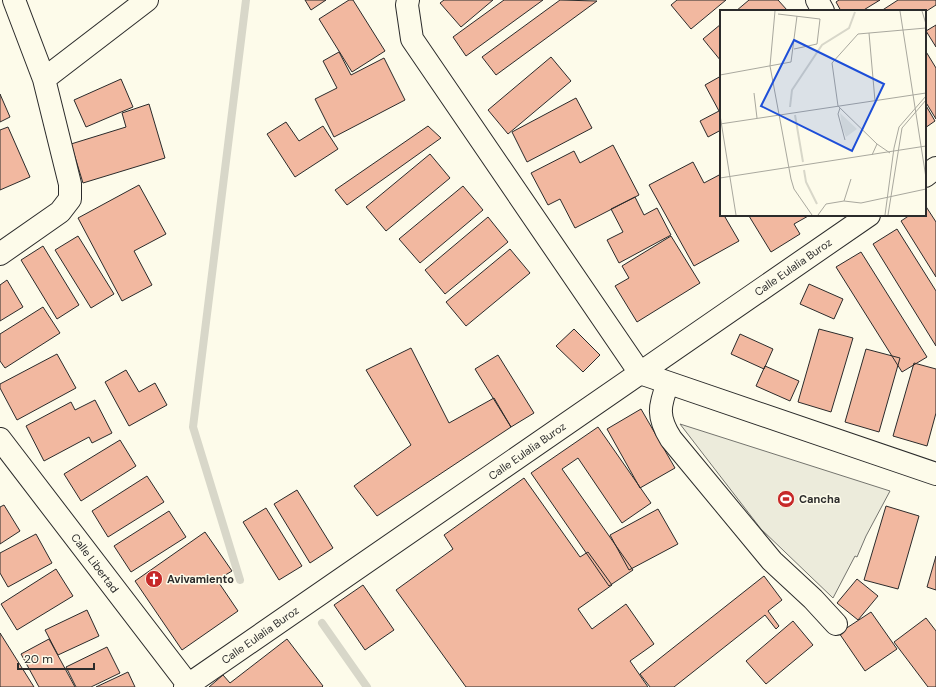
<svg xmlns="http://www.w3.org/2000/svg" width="936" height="687" viewBox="0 0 936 687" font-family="'DM Sans',sans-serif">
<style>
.green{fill:#ecebdb;stroke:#74746e}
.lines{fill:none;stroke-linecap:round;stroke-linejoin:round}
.stream{stroke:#d8d7c9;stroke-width:8}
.building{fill:#f2b8a0;stroke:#2b2b2b}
.minor-casing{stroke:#2b2b2b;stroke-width:24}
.minor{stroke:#fdfbea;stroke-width:22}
.labels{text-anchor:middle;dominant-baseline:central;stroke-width:3;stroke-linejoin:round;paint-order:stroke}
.street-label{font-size:11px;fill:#2b2b2b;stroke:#fdfbea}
.poi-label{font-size:11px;font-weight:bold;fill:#2b2b2b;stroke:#fdfbea;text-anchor:start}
.inset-river{fill:none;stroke:#d8d7c9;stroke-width:2}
.inset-road{fill:none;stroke:#a9a89e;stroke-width:1}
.view{fill:#1d4ed8;fill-opacity:0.15;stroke:#1d4ed8;stroke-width:2}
.inset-edge{fill:none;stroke:#2b2b2b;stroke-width:2}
</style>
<rect width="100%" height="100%" fill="#fdfbea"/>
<!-- green -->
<path class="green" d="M680,424L890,491L866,536L857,557L855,556L833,598L761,529Z"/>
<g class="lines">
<!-- stream -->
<path class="stream" d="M240,580L193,427L246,0
M322,623L367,687"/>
</g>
<!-- building -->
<path class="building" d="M305,0H326L311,10Z
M349,0H353L385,51L352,72L319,19Z
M444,0H493L461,27L440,3Z
M504,0H543L466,56L453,37Z
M560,0L597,1L496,75L482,57Z
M677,0H726L691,29L671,5Z
M749,0H778L787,10L785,11H736Z
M839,0H880L862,11H841L836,2Z
M898,0H936V5L925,12L881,11Z
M721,24V61L703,39Z
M936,25V47L926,31Z
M925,50L936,68V119L925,101Z
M339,52L351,75L384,58L405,100L334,137L315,99L337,88L323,61Z
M551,57L571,81L508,134L488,110Z
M721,76V130L708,137L700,121L719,111L705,85Z
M121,79L133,107L86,127L74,100Z
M0,94L10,117L0,122Z
M576,98L592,128L527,162L512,132Z
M149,104L165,158L83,183L71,144L126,127L122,113Z
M925,104L935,121L925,128Z
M286,122L299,141L323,126L338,149L295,177L267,134Z
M428,126L441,138L347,205L335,190Z
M8,127L30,177L0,190V130Z
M613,145L639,195L575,228L560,199L548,205L531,173L574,151L580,163Z
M430,154L450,178L386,231L366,207Z
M693,162L704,183L721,174V215H729L725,217L739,241L694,266L649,185Z
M139,185L166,234L134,251L152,285L122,301L78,218Z
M463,186L483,210L420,263L399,239Z
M635,197L644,215L657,208L671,235L619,263L607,240L623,232L611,209Z
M925,205L936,222V277L901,221L910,215H925Z
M751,215H810L794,224L800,234L771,252L749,216Z
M488,217L508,242L445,294L425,270Z
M897,229L936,291V346L873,244Z
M78,236L114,294L91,308L55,250Z
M671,236L700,283L637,322L615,286L629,278L622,266Z
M43,246L79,305L57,319L21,260Z
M510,249L530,273L466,326L446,302Z
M861,252L927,357L902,372L836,267Z
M7,280L23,307L0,321V285Z
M809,284L843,299L834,319L800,304Z
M43,307L60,333L5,368L0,361V334Z
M574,329L600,355L583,372L556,346Z
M819,329L853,338L831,412L798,402Z
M740,334L773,349L764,369L731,354Z
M411,348L449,423L494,398L511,427L377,516L354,486L411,445L366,370Z
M866,349L900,358L879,432L845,422Z
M57,354L76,388L17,420L0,388V384Z
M498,355L534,413L511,427L475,369Z
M914,363L936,369V413L927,446L893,436Z
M765,366L799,381L790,401L756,386Z
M126,370L139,392L155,383L167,405L129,426L105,382Z
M95,400L112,433L92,443L89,437L44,461L26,426L71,402L75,410Z
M641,409L675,468L640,488L607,429Z
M598,427L651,503L622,523L578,458L562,469L633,570L609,586L531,473Z
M120,440L136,466L81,501L64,474Z
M147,476L164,502L108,537L92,511Z
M524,478L580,557L588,552L612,585L578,609L592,629L626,604L654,644L630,661L648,687H466L396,590L453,549L444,535Z
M297,490L333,548L310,563L274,504Z
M4,505L20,531L0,544V507Z
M886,506L919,516L898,589L864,580Z
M266,508L302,566L279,580L243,522Z
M658,509L678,544L629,570L610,535Z
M169,511L186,537L131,572L114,546Z
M205,532L232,571L217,580L238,611L182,650L135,581Z
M36,534L52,563L8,587L0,573V553Z
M936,556V590L927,587Z
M56,569L73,596L17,630L1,604Z
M764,576L782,600L768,611L779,626L776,629L765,615L674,687H650L640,674Z
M857,579L878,596L858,620L837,603Z
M363,585L394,630L365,650L334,605Z
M87,610L99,636L58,655L45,630Z
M871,612L897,649L865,671L839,633Z
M926,618L936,631V687H928L894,642Z
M793,621L813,645L766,684L746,661Z
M0,633L34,687H0Z
M49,639L75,687H39L21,654Z
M287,639L323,686L322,687H209L223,675L230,683Z
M107,647L120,673L91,687H76L66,667Z
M128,672L135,687H96Z"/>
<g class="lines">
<defs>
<path id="minor" d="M408,0L407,5L412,39L640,373L936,474
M817,0L823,11
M44,79L147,0
M925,176L936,168
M0,254L60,212L70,199V184L44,79L14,0
M668,383C659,406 657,417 671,439L772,561L813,599L836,624
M0,439L190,687
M185,687L869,215"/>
</defs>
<!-- minor casing -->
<use href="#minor" class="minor-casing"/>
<!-- minor -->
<use href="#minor" class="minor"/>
</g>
<!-- icons -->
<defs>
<symbol id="stadium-disc" viewBox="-11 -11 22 22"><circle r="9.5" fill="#c62828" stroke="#fdfbea"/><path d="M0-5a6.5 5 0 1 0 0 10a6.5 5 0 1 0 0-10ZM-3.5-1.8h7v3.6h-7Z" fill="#fff"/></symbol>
<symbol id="church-disc" viewBox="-11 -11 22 22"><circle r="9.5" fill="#c62828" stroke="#fdfbea"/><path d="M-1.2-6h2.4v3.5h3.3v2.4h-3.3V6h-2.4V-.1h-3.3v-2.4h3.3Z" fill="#fff"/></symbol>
</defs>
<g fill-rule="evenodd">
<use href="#stadium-disc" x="776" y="489" width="20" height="20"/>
<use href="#church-disc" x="144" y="569" width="20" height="20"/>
</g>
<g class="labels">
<!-- street labels -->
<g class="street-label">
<text transform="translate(793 267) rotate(-35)">Calle Eulalia Buroz</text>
<text transform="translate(527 451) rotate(-35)">Calle Eulalia Buroz</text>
<text transform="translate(95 563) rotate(53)">Calle Libertad</text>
<text transform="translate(260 635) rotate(-35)">Calle Eulalia Buroz</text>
</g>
<!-- poi labels -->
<g class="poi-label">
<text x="799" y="499">Cancha</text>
<text x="167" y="579">Avivamiento</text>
</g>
</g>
<!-- overview -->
<g transform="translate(720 10)">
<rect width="206" height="206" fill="#fdfbea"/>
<path d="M120,103L137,119L126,127L122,117Z" fill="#ecebdb"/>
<path class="inset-river" d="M70,97L72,80L102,35L129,18L135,2M75,105L83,152M84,160L86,172L97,194"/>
<path class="inset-road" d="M55,1L50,56L71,169L74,179L92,205M180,1L206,168M202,1L206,14M58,4L100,9L97,34L74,39M149,23L155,91M0,65L71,52L77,6M34,83L37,108M120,98L118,104L125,130M0,105L16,205M0,114L206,83M170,143L157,134L118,96L112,53L138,24L206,18M152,145L157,134M0,168L206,136M124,191L131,169M98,205L106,194L124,191L141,193L206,179M165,205L174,138L179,117L206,86M168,205L182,118L206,90"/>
<path class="view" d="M74,30L164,74L132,141L41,96Z"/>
<rect width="206" height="206" class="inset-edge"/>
</g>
<!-- scale -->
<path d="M18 663v6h76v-6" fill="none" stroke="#2b2b2b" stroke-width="2"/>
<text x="24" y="663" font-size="12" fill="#2b2b2b" stroke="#fdfbea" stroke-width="3" paint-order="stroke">20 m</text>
</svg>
